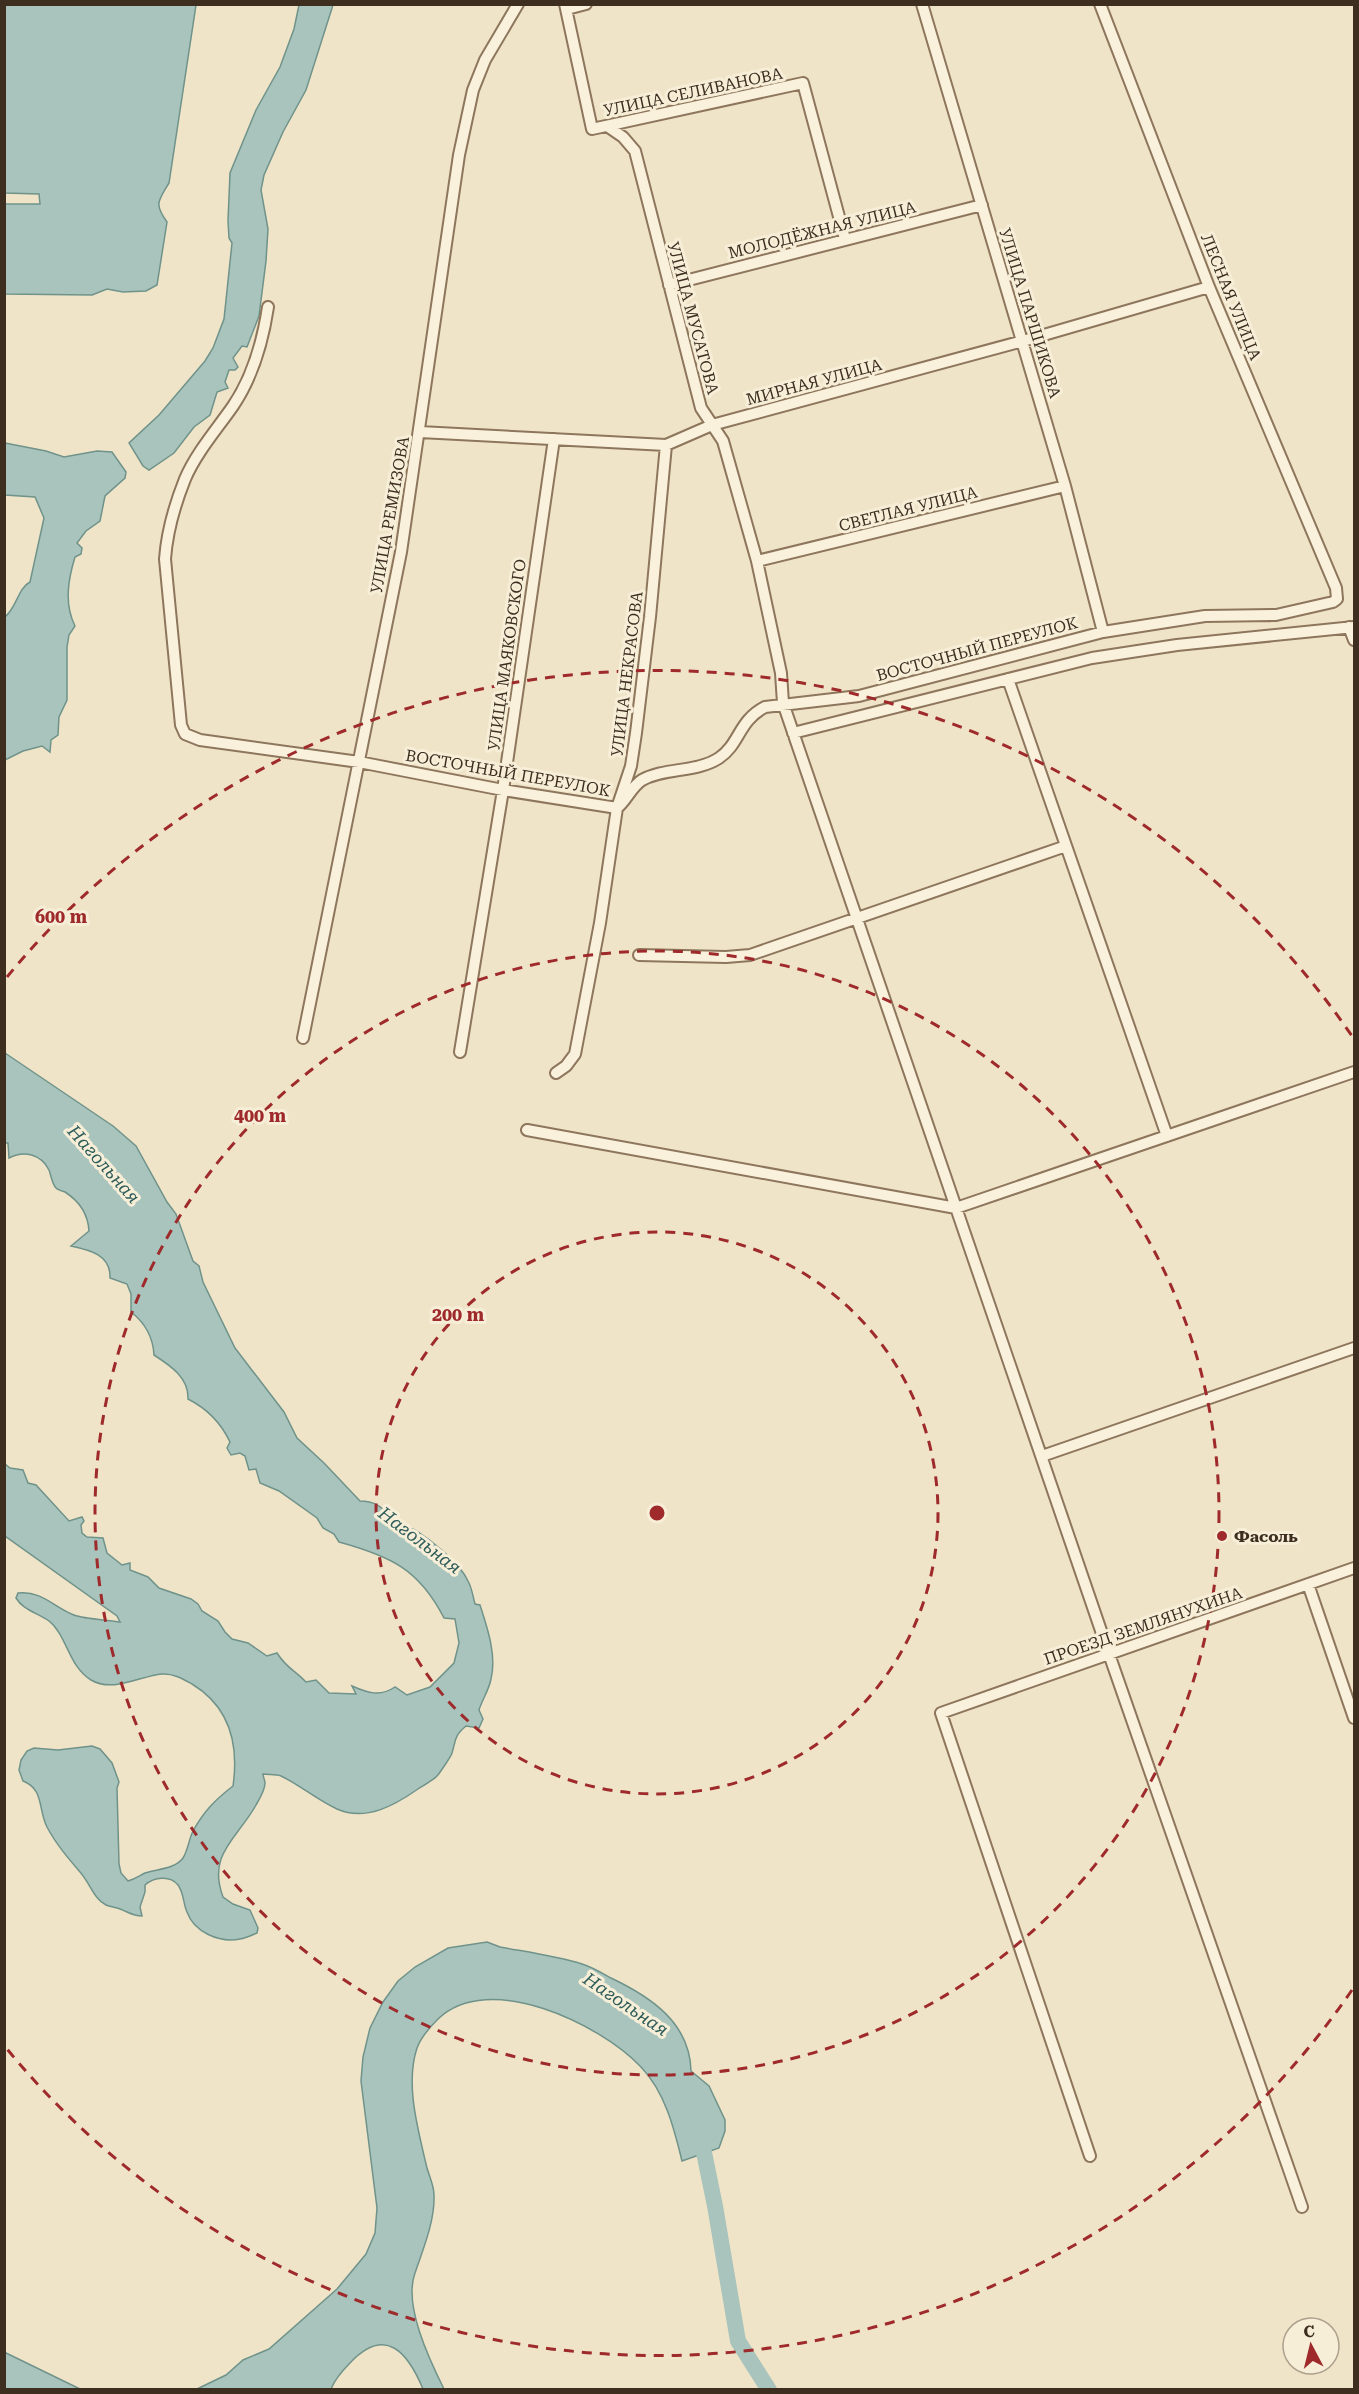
<svg xmlns="http://www.w3.org/2000/svg" width="1359" height="2394" viewBox="0 0 1359 2394" font-family="'Roboto Serif',serif">
<style>
.water{fill:#a9c4bc;stroke:#6f938a;stroke-width:1.5}
.lines{fill:none;stroke-linecap:round;stroke-linejoin:round}
.river{stroke:#a9c4bc;stroke-width:16}
.minor-casing{stroke:#8d765c;stroke-width:14}
.minor{stroke:#faf1dc;stroke-width:10}
.ring{fill:none;stroke:#9e2a2b;stroke-width:3;stroke-dasharray:10 8}
.poi-dot{fill:#9e2a2b;stroke:#f7eed8;stroke-width:2}
.labels{text-anchor:middle;dominant-baseline:central;stroke-width:6;stroke-linejoin:round;paint-order:stroke}
.street-label{font-size:16px;fill:#3d2e20;stroke:#f7eed8}
.poi-label{font-size:16px;font-weight:bold;fill:#3d2e20;stroke:#f7eed8;text-anchor:start}
.water-label{font-size:18px;font-style:italic;fill:#2f5d5a;stroke:#f7eed8}
.centre{fill:#9e2a2b;stroke:#f7eed8;stroke-width:3}
.ring-label{font-size:18px;text-anchor:middle;font-weight:bold;fill:#9e2a2b;stroke:#f7eed8;stroke-width:6;stroke-linejoin:round;paint-order:stroke}
</style>
<rect width="100%" height="100%" fill="#f0e4c8"/>
<!-- water -->
<path class="water" d="M5,4L196,5L169,183C158,201 154,204 167,222L157,285L146,291L123,292L107,289L92,295L5,294V204H40L39,194L5,193Z
M299,5H333L306,90L283,132L264,175L261,190L268,229L266,261L259,316L247,347L242,346L233,358L238,367L235,370H229L225,382L228,388L217,392L210,415L194,427L174,453L149,470L143,466L129,443L159,415L205,361L213,348L224,319L232,243L229,238L228,221L230,173L256,110L280,67L294,29Z
M5,443L46,451L64,457L97,451L112,452L126,472L125,478L105,496L100,521L86,531L77,543L82,548L81,554L75,557C68,580 64,604 75,626L69,635L67,647V700L59,717L58,735L51,740L50,752L42,746L23,751L5,760V617C17,607 18,588 30,582L44,518L35,497L5,495Z
M5,1053L113,1126L136,1146L167,1202L176,1214L193,1261L199,1266L203,1282L235,1348L284,1412L297,1438L324,1463L360,1501C382,1501 385,1514 402,1525C406,1528 411,1528 415,1530C432,1541 460,1563 468,1581C472,1588 473,1597 475,1604L480,1605C487,1627 497,1655 491,1679C489,1690 482,1700 479,1710L483,1719L479,1728L466,1726C454,1736 456,1740 452,1753C452,1755 439,1774 437,1776C432,1781 424,1785 418,1789C395,1805 366,1822 337,1809C317,1800 300,1785 281,1776C276,1774 268,1775 263,1774C263,1777 265,1780 265,1783C265,1790 259,1800 256,1805C237,1839 207,1854 223,1897L233,1904L250,1910L258,1928L257,1933C252,1935 246,1938 240,1939C219,1943 194,1932 187,1912C183,1903 184,1893 178,1885C170,1875 154,1877 145,1885V1892L140,1907L142,1916C133,1916 128,1912 120,1909C115,1907 110,1907 106,1905C93,1898 90,1883 80,1872C68,1858 56,1844 47,1827C38,1809 44,1789 23,1781L19,1770L21,1760L27,1751L34,1748L58,1750L92,1746L100,1749L112,1763L119,1782L117,1788L119,1864L121,1873L128,1881C135,1879 139,1876 145,1873C157,1869 175,1869 183,1858C188,1850 189,1839 193,1831C204,1811 215,1800 233,1786C239,1744 230,1707 192,1684C183,1679 173,1673 162,1674C140,1676 113,1693 91,1680C68,1666 67,1635 49,1621C38,1613 23,1610 16,1598L18,1593C41,1590 55,1608 74,1615C84,1619 108,1620 120,1622L117,1616L5,1536V1464L10,1468L23,1470L28,1483L36,1485L69,1521L82,1517L84,1521L81,1525L82,1533L87,1537L103,1538L107,1553L122,1565L130,1563V1570L148,1577L159,1588L191,1599L198,1604L202,1611L218,1621L225,1632L232,1639L248,1643L267,1656L277,1653C288,1670 294,1669 306,1682L316,1680L329,1693L356,1694L352,1686C368,1693 380,1697 395,1687L407,1695L430,1687L454,1663L459,1643L455,1619L444,1618C419,1569 390,1556 339,1542L334,1534L323,1528L317,1518L279,1491L260,1483L256,1469L249,1470L245,1456L240,1453L231,1455L227,1448L230,1442C221,1423 206,1408 188,1399C189,1378 171,1366 154,1355C153,1337 144,1322 131,1312V1294L127,1284L110,1278C111,1255 90,1250 71,1246L89,1231C88,1213 79,1201 65,1192C62,1191 58,1190 56,1188C52,1184 51,1175 49,1170C41,1154 24,1150 9,1158L8,1143H4Z
M487,1942L500,1947C527,1952 556,1956 582,1964C592,1967 602,1973 611,1978C651,1997 690,2023 691,2071L709,2086L725,2120V2131L719,2148L682,2161C674,2128 665,2092 641,2067C600,2024 489,1970 438,2019C429,2028 421,2037 417,2048C405,2084 418,2129 426,2164C428,2174 434,2184 434,2195C435,2221 423,2249 415,2273C403,2305 430,2361 444,2389H423C408,2353 386,2325 350,2363C342,2371 335,2379 331,2389H197L226,2375L243,2360L269,2349L337,2289L366,2254L375,2233L377,2208L361,2081L363,2057L370,2028L383,2002L398,1981L415,1967L448,1948Z
M4,2352L80,2389H82H5Z"/>
<g class="lines">
<!-- river -->
<path class="river" d="M700,2133L715,2206L738,2341L769,2390"/>
<defs>
<path id="minor" d="M565,4L592,129L803,83L845,239
M922,4L1065,486L1103,632
M567,9L586,4
M607,126L623,137L635,151L701,408L723,441L757,561L781,673L783,703L1109,1654L1302,2207
M669,285L982,205
M268,307C263,340 252,378 233,406C217,429 196,453 185,479C175,504 167,532 165,559L181,725L185,734L200,740L359,762L503,790L617,808C627,800 631,787 642,780C666,767 696,773 719,758C740,744 738,721 765,707L859,696L1103,632L1205,616L1276,615L1333,602L1337,599L1336,588L1209,287L1100,4
M420,432L666,445L712,425L1023,341L1209,287
M757,561L1065,486
M1349,627L1354,640
M1008,679L1167,1136
M793,733L1092,658L1177,645L1354,627
M639,955L726,957L750,955L1066,846
M303,1038L401,552L459,155L473,90L485,60L518,4
M460,1052L503,790L554,439
M556,1073L566,1066L575,1054L600,923L617,808L631,766L636,733L650,617L666,445
M527,1130L956,1208L1354,1072
M1042,1456L1354,1348
M1308,1584L1354,1718
M1090,2156L941,1713L1354,1568"/>
</defs>
<!-- minor casing -->
<use href="#minor" class="minor-casing"/>
<!-- minor -->
<use href="#minor" class="minor"/>
</g>
<!-- distance rings -->
<g class="ring">
<circle cx="657" cy="1513" r="281"/>
<circle cx="657" cy="1513" r="562"/>
<path d="M1352 1990A843 843 0 0 1 7 2049M7 977A843 843 0 0 1 1352 1036"/>
</g>
<!-- markers -->
<circle class="poi-dot" cx="1222" cy="1536" r="6"/>
<g class="labels">
<!-- street labels -->
<g class="street-label">
<text transform="translate(693 92) rotate(-12)">УЛИЦА СЕЛИВАНОВА</text>
<text transform="translate(822 230) rotate(-14)">МОЛОДЁЖНАЯ УЛИЦА</text>
<text transform="translate(1231 297) rotate(68)">ЛЕСНАЯ УЛИЦА</text>
<text transform="translate(1030 313) rotate(73)">УЛИЦА ПАРШИКОВА</text>
<text transform="translate(693 318) rotate(75)">УЛИЦА МУСАТОВА</text>
<text transform="translate(814 382) rotate(-15)">МИРНАЯ УЛИЦА</text>
<text transform="translate(908 509) rotate(-14)">СВЕТЛАЯ УЛИЦА</text>
<text transform="translate(390 515) rotate(-80)">УЛИЦА РЕМИЗОВА</text>
<text transform="translate(977 649) rotate(-15)">ВОСТОЧНЫЙ ПЕРЕУЛОК</text>
<text transform="translate(507 655) rotate(-82)">УЛИЦА МАЯКОВСКОГО</text>
<text transform="translate(627 674) rotate(-83)">УЛИЦА НЕКРАСОВА</text>
<text transform="translate(508 773) rotate(10)">ВОСТОЧНЫЙ ПЕРЕУЛОК</text>
<text transform="translate(1143 1626) rotate(-19)">ПРОЕЗД ЗЕМЛЯНУХИНА</text>
</g>
<!-- poi labels -->
<g class="poi-label">
<text x="1234" y="1536">Фасоль</text>
</g>
<!-- water labels -->
<g class="water-label">
<text transform="translate(104 1164) rotate(48)">Нагольная</text>
<text transform="translate(420 1540) rotate(37)">Нагольная</text>
<text transform="translate(626 2004) rotate(34)">Нагольная</text>
</g>
</g>
<circle cx="657" cy="1513" r="9" class="centre"/>
<g class="ring-label">
<text x="61" y="923">600 m</text>
<text x="260" y="1122">400 m</text>
<text x="458" y="1321">200 m</text>
</g>
<!-- border -->
<rect width="1359" height="2394" fill="none" stroke="#3d2e20" stroke-width="12"/>
<!-- north arrow -->
<g transform="translate(1311 2346) rotate(353)"><circle r="28" fill="#f7eed8" stroke="#ada18e" stroke-width="1.5"/>
<path d="M0-4.5L10 22L0 15L-10 22Z" fill="#9e2a2b"/>
<text y="-9" font-size="16" font-weight="bold" text-anchor="middle" fill="#3d2e20">С</text>
</g>
</svg>
